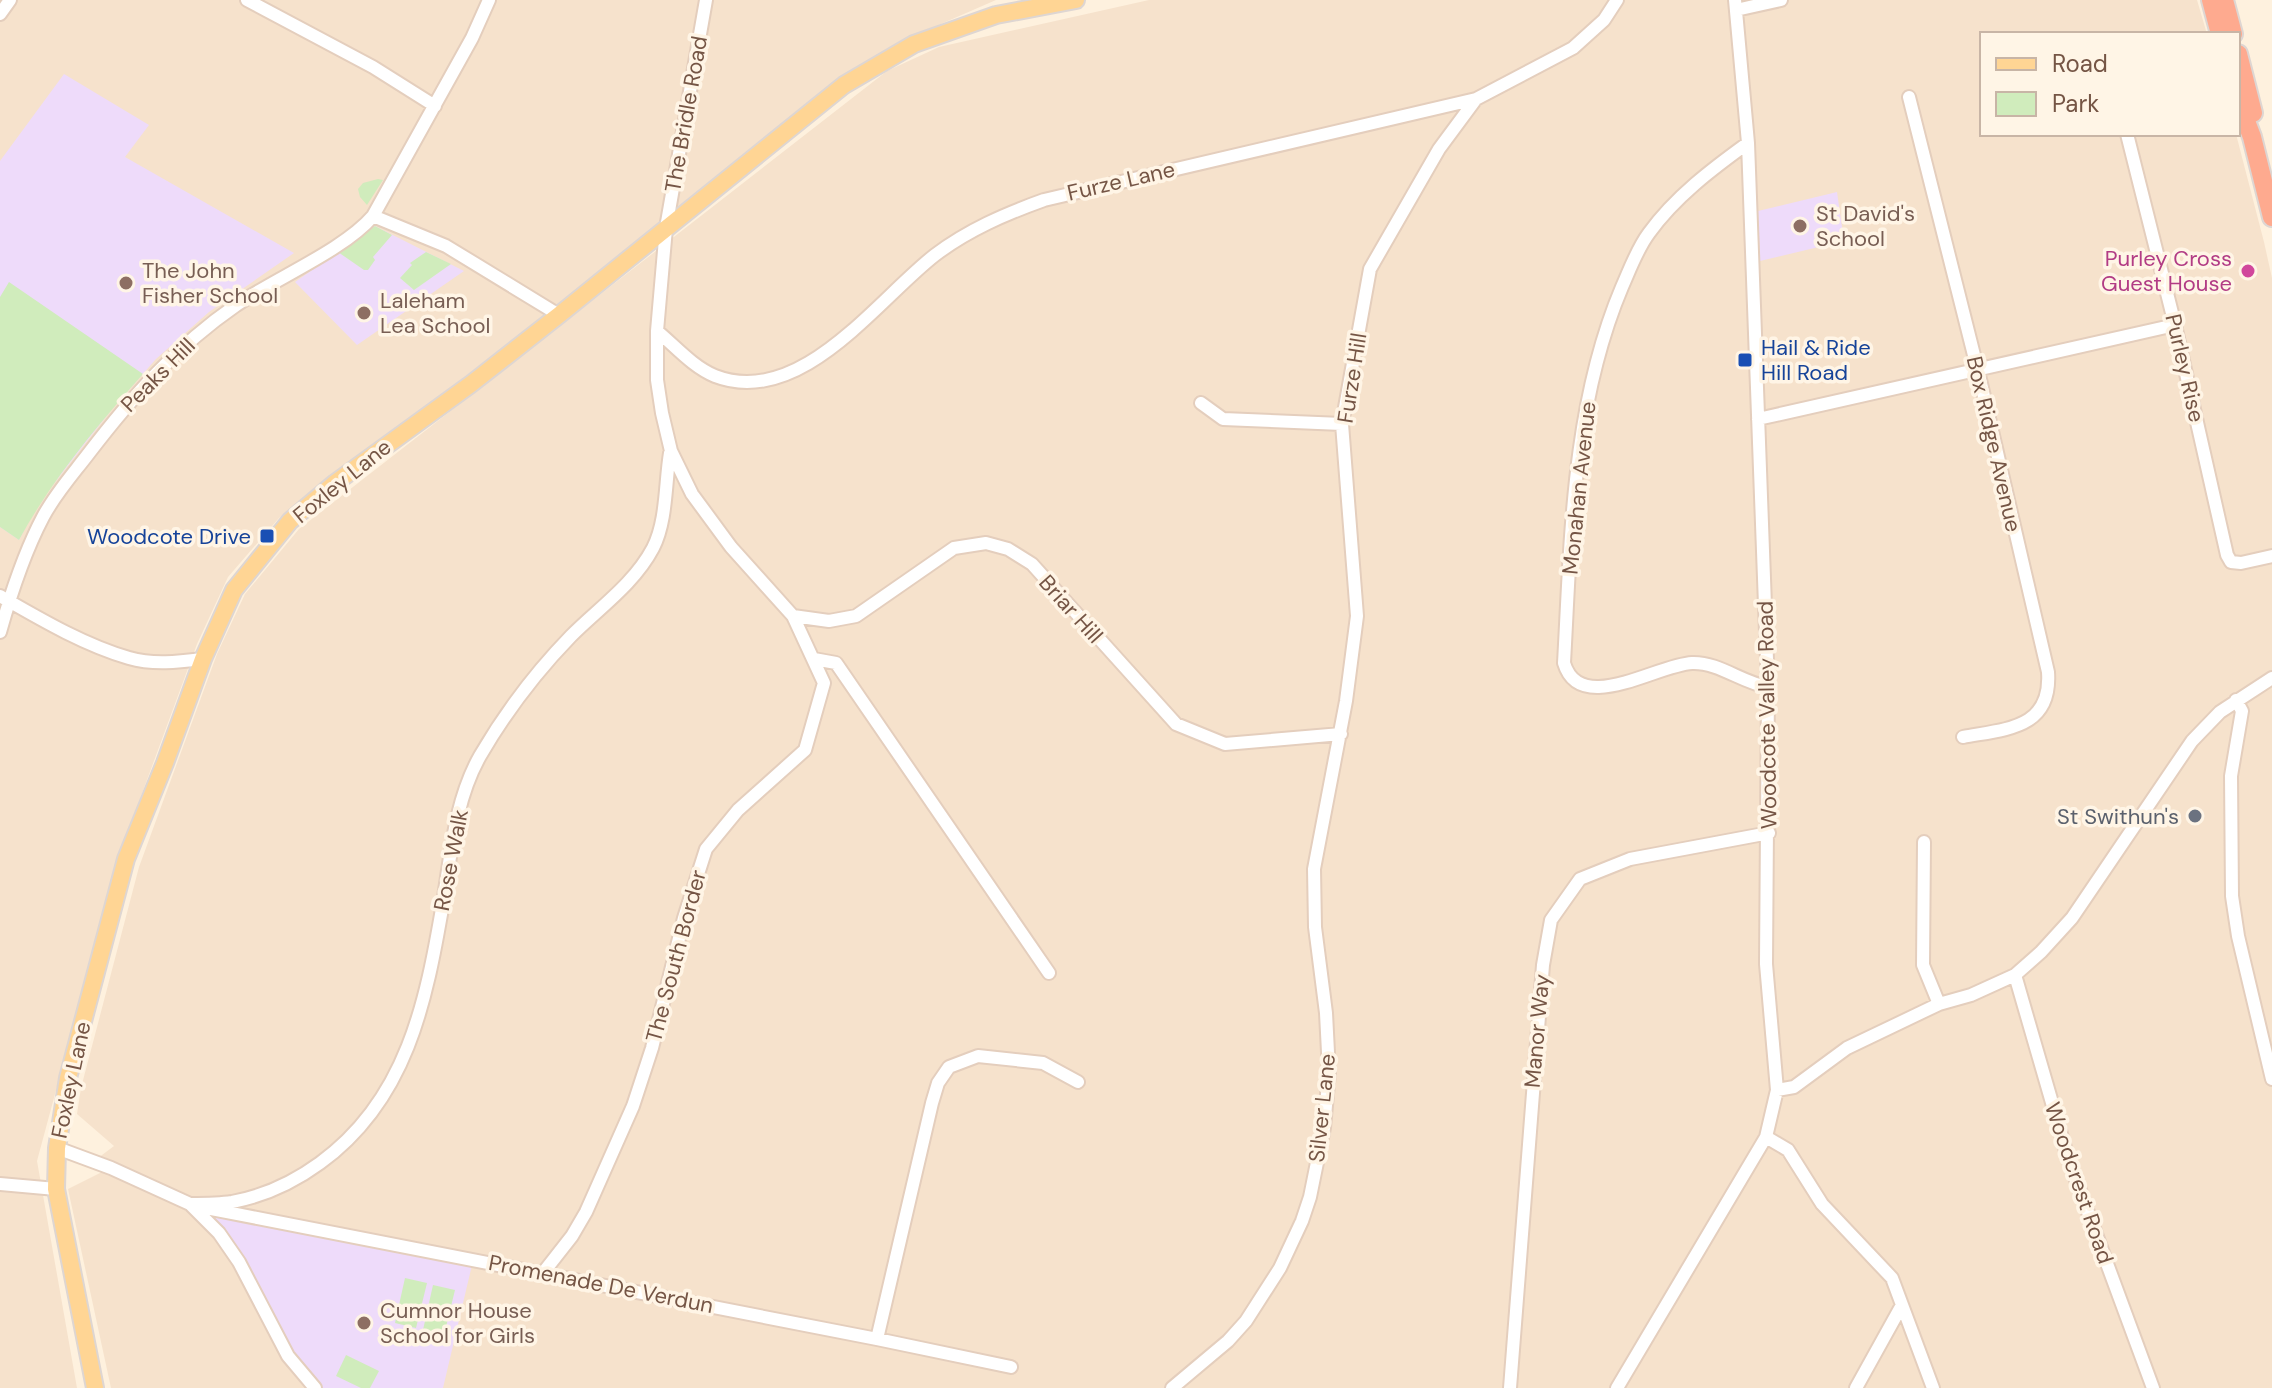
<svg xmlns="http://www.w3.org/2000/svg" width="2272" height="1388" viewBox="0 0 2272 1388" font-family="'DM Sans',sans-serif">
<style>
.residential{fill:#f6e2cc}
.education{fill:#eedbfa}
.green{fill:#d0ecbc}
.lines{fill:none;stroke-linecap:round;stroke-linejoin:round}
.minor-casing{stroke:#e4cebd;stroke-width:16}
.major-casing{stroke:#ded6d2;stroke-width:20}
.highway-casing{stroke:#ded6d2;stroke-width:22}
.minor{stroke:#fff;stroke-width:12}
.major{stroke:#ffd594;stroke-width:16}
.highway{stroke:#feaa8f;stroke-width:18}
.education-dot{fill:#8d6e63;stroke:#fff5e6;stroke-width:3}
.hotel-dot{fill:#d1479c;stroke:#fff5e6;stroke-width:3}
.transit-dot{fill:#1a4fb4;stroke:#fff5e6;stroke-width:3}
.worship-dot{fill:#6b7280;stroke:#fff5e6;stroke-width:3}
.labels{text-anchor:middle;dominant-baseline:central;stroke-width:7;stroke-linejoin:round;paint-order:stroke}
.street-label{font-size:22px;fill:#755545;stroke:#fff5e6}
.education-label{font-size:22px;fill:#785e54;stroke:#fff5e6;text-anchor:start}
.hotel-label{font-size:22px;fill:#b23c85;stroke:#fff5e6;text-anchor:end}
.transit-label{font-size:22px;fill:#164399;stroke:#fff5e6;text-anchor:start}
.worship-label{font-size:22px;fill:#5b616d;stroke:#fff5e6;text-anchor:end}
</style>
<rect width="100%" height="100%" fill="#fef1de"/>
<!-- residential -->
<path class="residential" d="M0,0H996L911,37L279,518L228,577L197,644L119,856L37,1161L77,1388H0Z
M1149,0H2197L2207,34H1982V134H2236L2264,242L2272,278V1388H111L68,1189L104,1171L94,1161L114,1146L77,1114L81,1088L139,867L217,654L245,594L299,529L887,71L939,47Z"/>
<!-- education -->
<path class="education" d="M64,74L149,125L125,157L294,253L209,312L156,359L112,409L38,504L19,540L0,527V161Z
M1837,192L1844,241L1760,261L1758,211Z
M375,226L464,271L357,345L295,282Z
M201,1213L472,1265L443,1388H313L305,1380Z"/>
<!-- green -->
<path class="green" d="M378,179L383,180L367,205L360,197L358,189L363,183Z
M375,226L392,235L373,257L375,260L368,270H364L338,252Z
M426,252L451,264L414,290L400,278L412,265L410,263Z
M9,282L143,374C98,425 52,479 19,540L0,527V297Z
M405,1278L427,1283L416,1328L395,1323Z
M433,1285L455,1290L444,1335L423,1330Z
M346,1355L379,1371L370,1388H361L336,1376Z"/>
<g class="lines">
<defs>
<path id="minor" d="M247,0L373,67L435,106
M1736,10L1781,0
M0,14L10,0
M1909,97L1979,375L2048,672C2052,729 2006,729 1963,737
M2127,134L2175,325L2227,555L2231,562L2241,563L2272,556
M1748,143C1712,169 1675,197 1649,233C1637,249 1630,269 1622,287C1572,405 1571,537 1564,663C1580,716 1656,665 1692,663C1719,662 1742,683 1768,687
M373,216L446,246L559,315
M657,331C675,346 693,367 715,376C800,409 877,300 935,255C968,230 1005,214 1044,200L1476,99L1573,48L1604,20L1617,0
M1201,403L1223,419L1342,424
M1758,419L2175,325
M0,596C40,619 84,645 129,658C153,665 178,662 203,659
M793,616L829,621L856,616L954,548L986,543L1008,549L1032,564L1176,724L1225,744L1341,734
M0,632C11,593 24,553 43,517C55,494 73,474 89,453C132,397 177,346 235,306C274,279 344,250 373,216L472,38L489,0
M814,659L836,663L1049,973
M2236,700L2242,711L2231,776L2232,896L2238,936L2272,1079
M1924,842L1923,965L1939,1004
M2015,975L2068,1158L2153,1388
M1777,1090L1794,1087L1847,1048L1939,1004L1971,995L2015,975L2041,952L2072,918L2192,741L2220,712L2272,678
M1766,1137L1788,1150L1822,1204L1892,1278L1933,1388
M57,1148L111,1168L190,1204L219,1233L239,1262L288,1356L315,1388
M0,1184L56,1189
M190,1204C204,1204 219,1204 232,1202C264,1196 294,1182 320,1163C407,1100 426,1002 443,903C451,854 455,800 480,756C505,713 536,672 571,636C599,608 634,584 653,548C667,521 665,483 670,453
M206,1208L877,1339L1011,1367
M543,1273L572,1236L586,1212L633,1106L652,1048L684,918L706,849L738,810L805,750L824,683L793,616L731,547L692,494L671,451L662,413L657,380V331L666,228L706,0
M877,1339L932,1103L938,1083L949,1067L978,1056L1043,1063L1078,1082
M1172,1388L1228,1341L1246,1321L1280,1268L1302,1221L1310,1197L1324,1128L1329,1072L1326,1013L1315,927L1314,869L1346,701L1357,616L1342,424L1370,269L1439,149L1476,99
M1510,1388L1543,965L1551,920L1580,879L1630,859L1769,833
M1617,1388L1766,1137L1777,1090L1766,964L1768,687L1748,143L1735,0
M1856,1388L1902,1305"/>
<path id="major" d="M95,1388L56,1189L57,1148L68,1078L126,859L165,763L203,659L234,590L290,521L335,483L471,384L559,315L844,85L914,44L996,15L1076,0"/>
<path id="highway" d="M2211,0L2220,34
M2224,0L2233,34
M2238,54L2253,113
M2238,100L2252,137L2272,217"/>
</defs>
<!-- minor casing -->
<use href="#minor" class="minor-casing"/>
<!-- major casing -->
<use href="#major" class="major-casing"/>
<!-- highway casing -->
<use href="#highway" class="highway-casing"/>
<!-- minor -->
<use href="#minor" class="minor"/>
<!-- major -->
<use href="#major" class="major"/>
<!-- highway -->
<use href="#highway" class="highway"/>
</g>
<!-- markers -->
<g class="education-dot">
<circle cx="1800" cy="226" r="8"/>
<circle cx="126" cy="283" r="8"/>
<circle cx="364" cy="313" r="8"/>
<circle cx="364" cy="1323" r="8"/>
</g>
<circle class="hotel-dot" cx="2248" cy="271" r="8"/>
<g class="transit-dot">
<rect x="1737" y="352" width="16" height="16" rx="4"/>
<rect x="259" y="528" width="16" height="16" rx="4"/>
</g>
<circle class="worship-dot" cx="2195" cy="816" r="8"/>
<g class="labels">
<!-- street labels -->
<g class="street-label">
<text transform="translate(686 114) rotate(-80)">The Bridle Road</text>
<text transform="translate(1121 181) rotate(-13)">Furze Lane</text>
<text transform="translate(2185 368) rotate(77)">Purley Rise</text>
<text transform="translate(158 375) rotate(-45)">Peaks Hill</text>
<text transform="translate(1352 378) rotate(-81)">Furze Hill</text>
<text transform="translate(1994 444) rotate(77)">Box Ridge Avenue</text>
<text transform="translate(342 481) rotate(-39)">Foxley Lane</text>
<text transform="translate(1579 488) rotate(-84)">Monahan Avenue</text>
<text transform="translate(1071 609) rotate(48)">Briar Hill</text>
<text transform="translate(1767 715) rotate(-91)">Woodcote Valley Road</text>
<text transform="translate(451 860) rotate(-79)">Rose Walk</text>
<text transform="translate(676 956) rotate(-75)">The South Border</text>
<text transform="translate(1537 1031) rotate(-85)">Manor Way</text>
<text transform="translate(71 1080) rotate(-78)">Foxley Lane</text>
<text transform="translate(1322 1108) rotate(-84)">Silver Lane</text>
<text transform="translate(2079 1183) rotate(71)">Woodcrest Road</text>
<text transform="translate(601 1284) rotate(11)">Promenade De Verdun</text>
</g>
<!-- education labels -->
<g class="education-label">
<text x="1816" y="213">St David's<tspan x="1816" dy="25">School</tspan></text>
<text x="142" y="270">The John<tspan x="142" dy="25">Fisher School</tspan></text>
<text x="380" y="300">Laleham<tspan x="380" dy="25">Lea School</tspan></text>
<text x="380" y="1310">Cumnor House<tspan x="380" dy="25">School for Girls</tspan></text>
</g>
<!-- hotel labels -->
<g class="hotel-label">
<text x="2232" y="258">Purley Cross<tspan x="2232" dy="25">Guest House</tspan></text>
</g>
<!-- transit labels -->
<g class="transit-label">
<text x="1761" y="347">Hail &amp; Ride<tspan x="1761" dy="25">Hill Road</tspan></text>
<text x="251" y="536" text-anchor="end">Woodcote Drive</text>
</g>
<!-- worship labels -->
<g class="worship-label">
<text x="2179" y="816">St Swithun's</text>
</g>
</g>
<!-- legend -->
<rect x="1980" y="32" width="260" height="104" fill="#fff5e6" stroke="#c8b5a6" stroke-width="2"/>
<rect x="1996" y="58" width="40" height="12" fill="#ffd594" stroke="#c8b5a6" stroke-width="2"/>
<text x="2052" y="72" font-size="24" fill="#755545">Road</text>
<rect x="1996" y="92" width="40" height="24" fill="#d0ecbc" stroke="#c8b5a6" stroke-width="2"/>
<text x="2052" y="112" font-size="24" fill="#755545">Park</text>
</svg>
